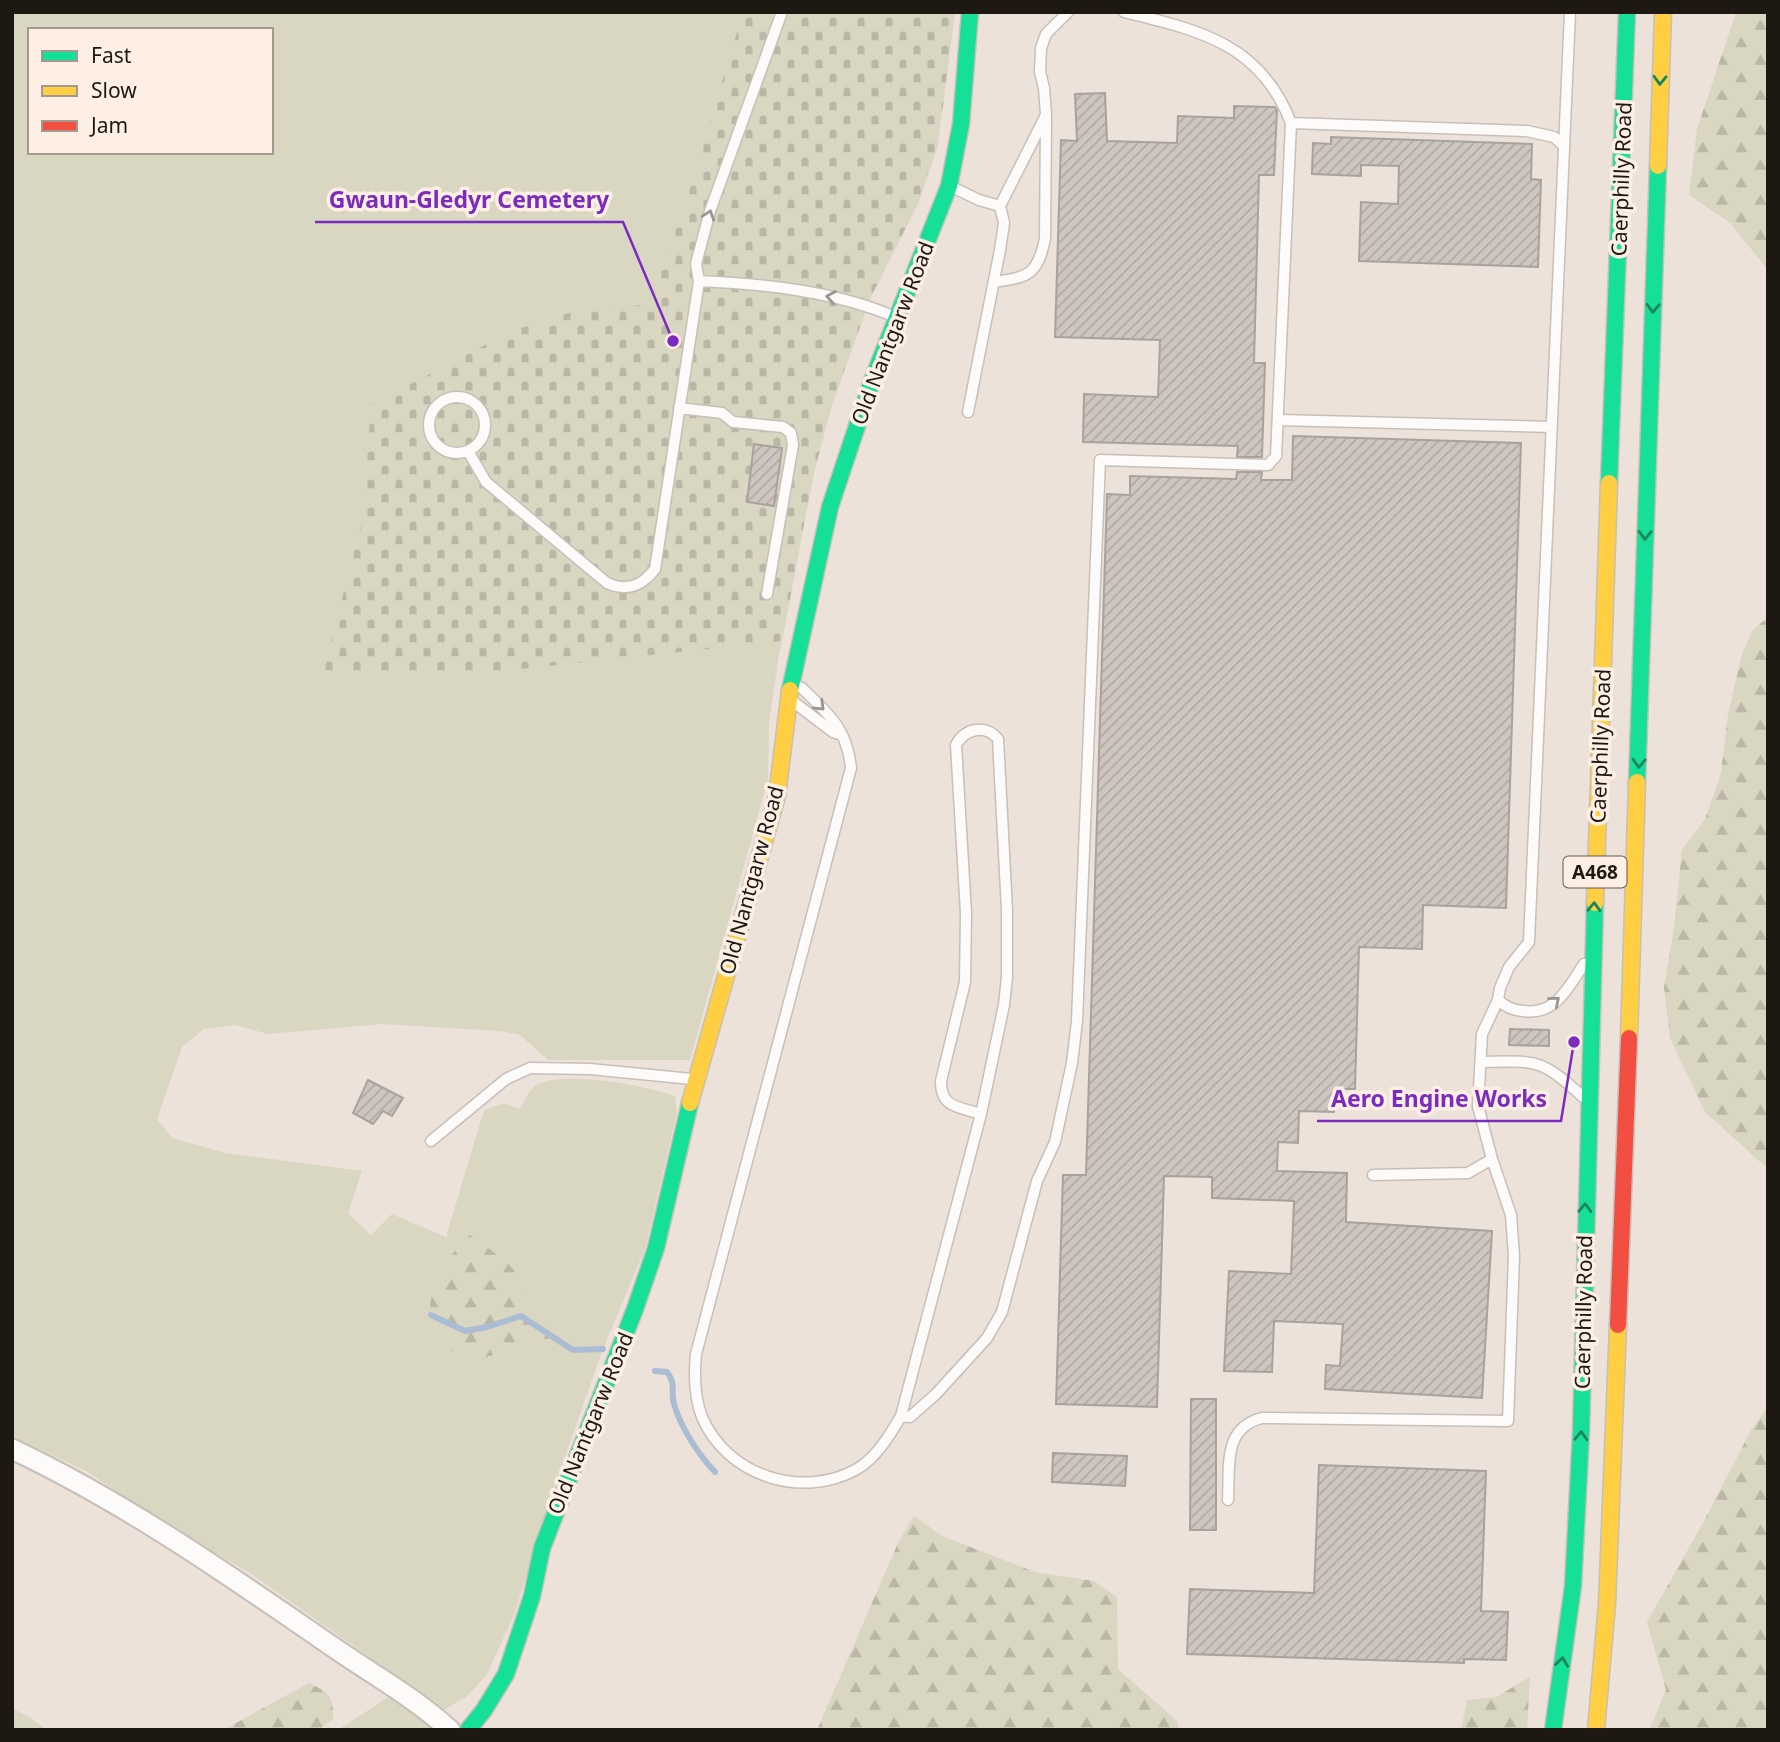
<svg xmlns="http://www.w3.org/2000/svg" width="1780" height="1742" viewBox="0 0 1780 1742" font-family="'Noto Sans',sans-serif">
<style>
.grass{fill:#d9d6c2;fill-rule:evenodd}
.forest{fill:url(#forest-firs)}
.cemetery{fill:url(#cemetery-stones)}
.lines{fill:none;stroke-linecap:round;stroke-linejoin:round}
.stream{stroke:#abbdd3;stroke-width:6}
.building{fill:url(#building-hatch);stroke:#a9a29c;stroke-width:2}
.lane-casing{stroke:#c7bfb8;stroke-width:13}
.street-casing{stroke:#c7bfb8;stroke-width:23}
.fast-casing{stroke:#c7bfb8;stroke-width:19}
.slow-casing{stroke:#c7bfb8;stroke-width:19}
.jam-casing{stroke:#c7bfb8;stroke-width:19}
.lane{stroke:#fcfbf9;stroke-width:10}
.street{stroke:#fcfbf9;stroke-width:19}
.fast{stroke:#16e098;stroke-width:16}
.slow{stroke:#ffcf43;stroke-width:16}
.jam{stroke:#f24e42;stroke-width:16}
.oneway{stroke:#1a865c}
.oneway2{stroke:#989592}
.labels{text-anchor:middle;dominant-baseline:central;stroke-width:7;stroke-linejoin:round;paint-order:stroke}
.shield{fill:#fdefe4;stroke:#615852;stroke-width:2}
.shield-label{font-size:19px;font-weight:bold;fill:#1e1813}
.street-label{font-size:21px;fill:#1e1813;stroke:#fdefe4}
.leader{fill:none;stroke:#7b2cbf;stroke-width:2.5}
.callout-dot{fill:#7b2cbf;stroke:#fdefe4;stroke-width:2.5}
.callout-label{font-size:23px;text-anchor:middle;font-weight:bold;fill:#7b2cbf;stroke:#fdefe4;stroke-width:7;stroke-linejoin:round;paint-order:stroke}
</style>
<defs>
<pattern id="forest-firs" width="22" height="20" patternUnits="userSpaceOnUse" patternTransform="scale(1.75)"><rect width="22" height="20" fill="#d9d6c2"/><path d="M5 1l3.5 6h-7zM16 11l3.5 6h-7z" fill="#bab7a6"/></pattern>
<pattern id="cemetery-stones" width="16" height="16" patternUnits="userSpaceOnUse" patternTransform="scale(1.75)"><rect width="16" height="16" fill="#d9d6c2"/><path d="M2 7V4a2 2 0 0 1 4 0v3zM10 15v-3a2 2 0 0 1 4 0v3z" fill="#bab7a6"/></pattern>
<pattern id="building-hatch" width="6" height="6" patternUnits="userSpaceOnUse" patternTransform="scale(1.75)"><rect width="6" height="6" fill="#cdc6c0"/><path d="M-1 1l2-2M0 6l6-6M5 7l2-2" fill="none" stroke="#b0a9a4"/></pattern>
</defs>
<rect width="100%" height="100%" fill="#ece2da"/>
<!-- grass -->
<path class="grass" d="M12,12H777L684,298L471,353L443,368L790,505L831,408L813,477L778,661L769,723L768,779L690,1060H548L520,1035L500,1031L382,1024L268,1034L235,1025L204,1029L182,1047L157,1119L172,1138L225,1153L362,1171L348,1213L371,1235L392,1214L446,1237L484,1110L504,1103L520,1109C524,1102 528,1091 535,1086C559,1069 648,1086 675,1096L677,1112L645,1249L603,1349L555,1485L514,1615L486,1676L466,1697L444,1710L250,1573L166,1525L86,1471L12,1436ZM30,30H271V152H30ZM471,1236C488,1250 518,1264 523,1287C524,1295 521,1307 521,1316L555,1338L522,1343L488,1358Z
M390,1696L414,1711L433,1730H338Z"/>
<!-- forest -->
<path class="forest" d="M1736,12H1768V270L1729,222L1689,195L1697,129Z
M1768,617V1169L1705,1112L1670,1038L1664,987L1674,927L1682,850L1705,819L1721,773L1728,714L1742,654L1753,630Z
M470,1235C488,1250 518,1264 523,1287C524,1296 521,1307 521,1316L557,1338C546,1339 535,1340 524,1343C506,1347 493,1360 473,1358C436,1353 424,1321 433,1288C438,1271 457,1247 470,1235Z
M1768,1406V1730H1649L1666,1690L1647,1622L1703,1523L1750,1432Z
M914,1516L942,1536L1035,1572L1094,1581L1117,1597L1118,1669L1176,1720L1180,1730H817L898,1543Z
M1530,1677L1527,1730H1461L1467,1700L1496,1697Z
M309,1683C329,1692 334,1697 333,1719L318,1730H223Z
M12,1708L31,1718L46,1730H12Z"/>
<!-- cemetery -->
<path class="cemetery" d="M743,12H955L938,145L919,202L871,297L831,408L813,477L782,641L472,674H323L362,520L371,405L514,330L585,308L649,305L691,186Z"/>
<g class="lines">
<!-- stream -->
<path class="stream" d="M431,1315L465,1331L487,1327L521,1316L573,1350L603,1349
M655,1371L667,1372C677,1385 670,1390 674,1404C681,1428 698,1454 715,1472"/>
</g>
<!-- building -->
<path class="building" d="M1105,93L1107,141L1177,143L1178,116L1234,118V106L1275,107L1277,110L1274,175H1259L1254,363H1265L1262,457H1237L1238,446L1083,442L1084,394L1158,397L1160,340L1055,337L1061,140L1077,141L1075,94Z
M1331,137L1532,144L1531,179L1541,180L1538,267L1359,261L1361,202L1398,204L1399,166L1361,165V176L1312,174L1313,143L1331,144Z
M1293,436L1521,443L1506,908L1423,905L1422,949L1359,947L1355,1089H1335L1334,1112L1299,1111L1298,1143L1278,1142L1277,1171L1347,1173L1346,1222L1492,1231L1482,1398L1325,1389L1326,1365L1340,1366L1343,1324L1274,1321L1272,1372L1224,1371L1229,1271L1291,1274L1294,1201L1212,1198V1177L1164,1176L1157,1407L1056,1404L1063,1175H1086L1107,494L1130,495V476L1236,479L1237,472H1262L1261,480H1292Z
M754,444L782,448L774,506L747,502Z
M1510,1029L1549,1030V1046L1509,1045Z
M368,1080L403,1098L392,1116L383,1111L373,1124L353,1113Z
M1191,1399H1216V1530H1190Z
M1053,1453L1127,1456L1125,1486L1052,1482Z
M1319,1465L1486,1471L1481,1611L1508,1612L1506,1660L1464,1659V1663L1187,1654L1190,1589L1314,1593Z"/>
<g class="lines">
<defs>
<path id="lane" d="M1291,123L1527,131L1554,137L1564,146
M952,187L979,200L1000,206L1046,115L1044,88L1040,72L1041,48L1046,34L1068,12
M699,281C764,284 833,291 893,316
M994,282C1028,277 1037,276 1045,239L1046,119
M429 425a28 28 0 1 1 56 0a28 28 0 1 1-56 0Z
M679,408L722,413L733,422L783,427L791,433L793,445L767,594
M968,412L1000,250L1004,223L1000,206
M1279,420L1552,427
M468,451L486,482L607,583C627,592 642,586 655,569L699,281L696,264L710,211L782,12
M795,685L802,688C829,715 847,728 851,768L696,1354C694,1375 694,1397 702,1417C727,1476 802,1500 857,1469C876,1458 890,1435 901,1416L981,1114C960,1107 940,1108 941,1081L965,982L966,913L956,745C965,728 986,724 998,739L1007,910V977L1004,1005L981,1114
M791,700L833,732L842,735
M1498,1000C1506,1007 1512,1010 1523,1011C1555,1016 1568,988 1584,964
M1481,1062C1538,1061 1540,1058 1583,1097
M431,1141L506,1079L530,1068L590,1069L692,1079
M1373,1175L1468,1173L1492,1159
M901,1416L910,1417L936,1394L987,1338L1002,1312L1037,1181L1055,1142L1072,1063L1077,1021L1100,460L1268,465L1276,456L1291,123C1261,44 1199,30 1124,12
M1228,1500C1230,1468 1222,1428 1262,1418L1508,1421L1514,1256L1511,1215L1492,1159L1478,1106L1482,1034L1498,1000L1500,988L1509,967L1529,942L1570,12"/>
<path id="street" d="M12,1449C126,1503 230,1576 333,1647C372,1674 415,1698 450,1730"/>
<path id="fast" d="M1609,483L1627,12
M790,690L830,507L872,381L949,186L961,124L970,12
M1637,782L1658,166
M468,1730L484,1710L506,1674L532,1596L542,1548L635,1309L656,1248L690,1103
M1553,1730L1573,1586L1581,1432L1595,903"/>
<path id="slow" d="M1658,166L1663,12
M1595,903L1609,483
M1629,1038L1637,782
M690,1103L777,796L790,690
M1596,1730L1607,1604L1618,1325"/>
<path id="jam" d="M1618,1325L1629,1038"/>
</defs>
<!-- lane casing -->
<use href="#lane" class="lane-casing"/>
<!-- street casing -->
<use href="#street" class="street-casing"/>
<!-- fast casing -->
<use href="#fast" class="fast-casing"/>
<!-- slow casing -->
<use href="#slow" class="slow-casing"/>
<!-- jam casing -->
<use href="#jam" class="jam-casing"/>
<!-- lane -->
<use href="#lane" class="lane"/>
<!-- street -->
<use href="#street" class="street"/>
<!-- fast -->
<use href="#fast" class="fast"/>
<!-- slow -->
<use href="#slow" class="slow"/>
<!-- jam -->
<use href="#jam" class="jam"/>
</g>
<!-- one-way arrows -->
<defs><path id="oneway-chevron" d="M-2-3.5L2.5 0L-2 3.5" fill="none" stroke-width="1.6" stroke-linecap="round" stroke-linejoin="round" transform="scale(1.75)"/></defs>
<g class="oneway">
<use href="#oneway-chevron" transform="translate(1660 80) rotate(92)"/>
<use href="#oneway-chevron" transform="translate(1653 308) rotate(92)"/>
<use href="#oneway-chevron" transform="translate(1645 535) rotate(91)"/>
<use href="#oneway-chevron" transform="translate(1639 763) rotate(92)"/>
<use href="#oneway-chevron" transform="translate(1594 907) rotate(-88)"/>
<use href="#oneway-chevron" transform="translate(1585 1208) rotate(-88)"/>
<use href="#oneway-chevron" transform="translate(1581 1436) rotate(-88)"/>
<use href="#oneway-chevron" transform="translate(1562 1662) rotate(-82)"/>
</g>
<g class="oneway2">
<use href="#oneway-chevron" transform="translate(709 215) rotate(-72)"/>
<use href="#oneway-chevron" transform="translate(831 297) rotate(-171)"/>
<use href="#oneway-chevron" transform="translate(820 706) rotate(44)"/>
<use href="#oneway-chevron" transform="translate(1555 1001) rotate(-40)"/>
</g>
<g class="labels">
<!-- shield labels -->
<rect class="shield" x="1563.5" y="856.5" width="63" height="31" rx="5"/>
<g class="shield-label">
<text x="1595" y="872">A468</text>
</g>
<!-- street labels -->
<g class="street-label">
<text transform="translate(1621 179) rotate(-88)">Caerphilly Road</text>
<text transform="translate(892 333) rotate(-69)">Old Nantgarw Road</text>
<text transform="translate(1600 746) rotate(-88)">Caerphilly Road</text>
<text transform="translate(751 880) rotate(-75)">Old Nantgarw Road</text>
<text transform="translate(1583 1312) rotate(-89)">Caerphilly Road</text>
<text transform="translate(590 1423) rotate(-68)">Old Nantgarw Road</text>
</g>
</g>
<!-- callouts -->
<path class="leader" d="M673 341L623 222H315M1574 1042L1561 1121H1317"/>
<g class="callout-dot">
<circle cx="673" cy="341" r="7"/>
<circle cx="1574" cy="1042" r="7"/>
</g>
<g class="callout-label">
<text x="469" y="208">Gwaun-Gledyr Cemetery</text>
<text x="1439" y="1107">Aero Engine Works</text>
</g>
<!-- border -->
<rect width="1780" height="1742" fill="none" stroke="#1e1813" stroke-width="28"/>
<!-- legend -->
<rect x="28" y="28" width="245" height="126" fill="#fdefe4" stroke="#a49990" stroke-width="2"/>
<rect x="42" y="51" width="35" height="10" fill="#16e098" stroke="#a49990" stroke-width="2"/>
<text x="91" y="63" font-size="21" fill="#1e1813">Fast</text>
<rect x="42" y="86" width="35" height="10" fill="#ffcf43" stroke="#a49990" stroke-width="2"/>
<text x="91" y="98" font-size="21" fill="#1e1813">Slow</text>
<rect x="42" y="121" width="35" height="10" fill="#f24e42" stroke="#a49990" stroke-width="2"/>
<text x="91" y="133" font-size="21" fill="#1e1813">Jam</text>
</svg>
